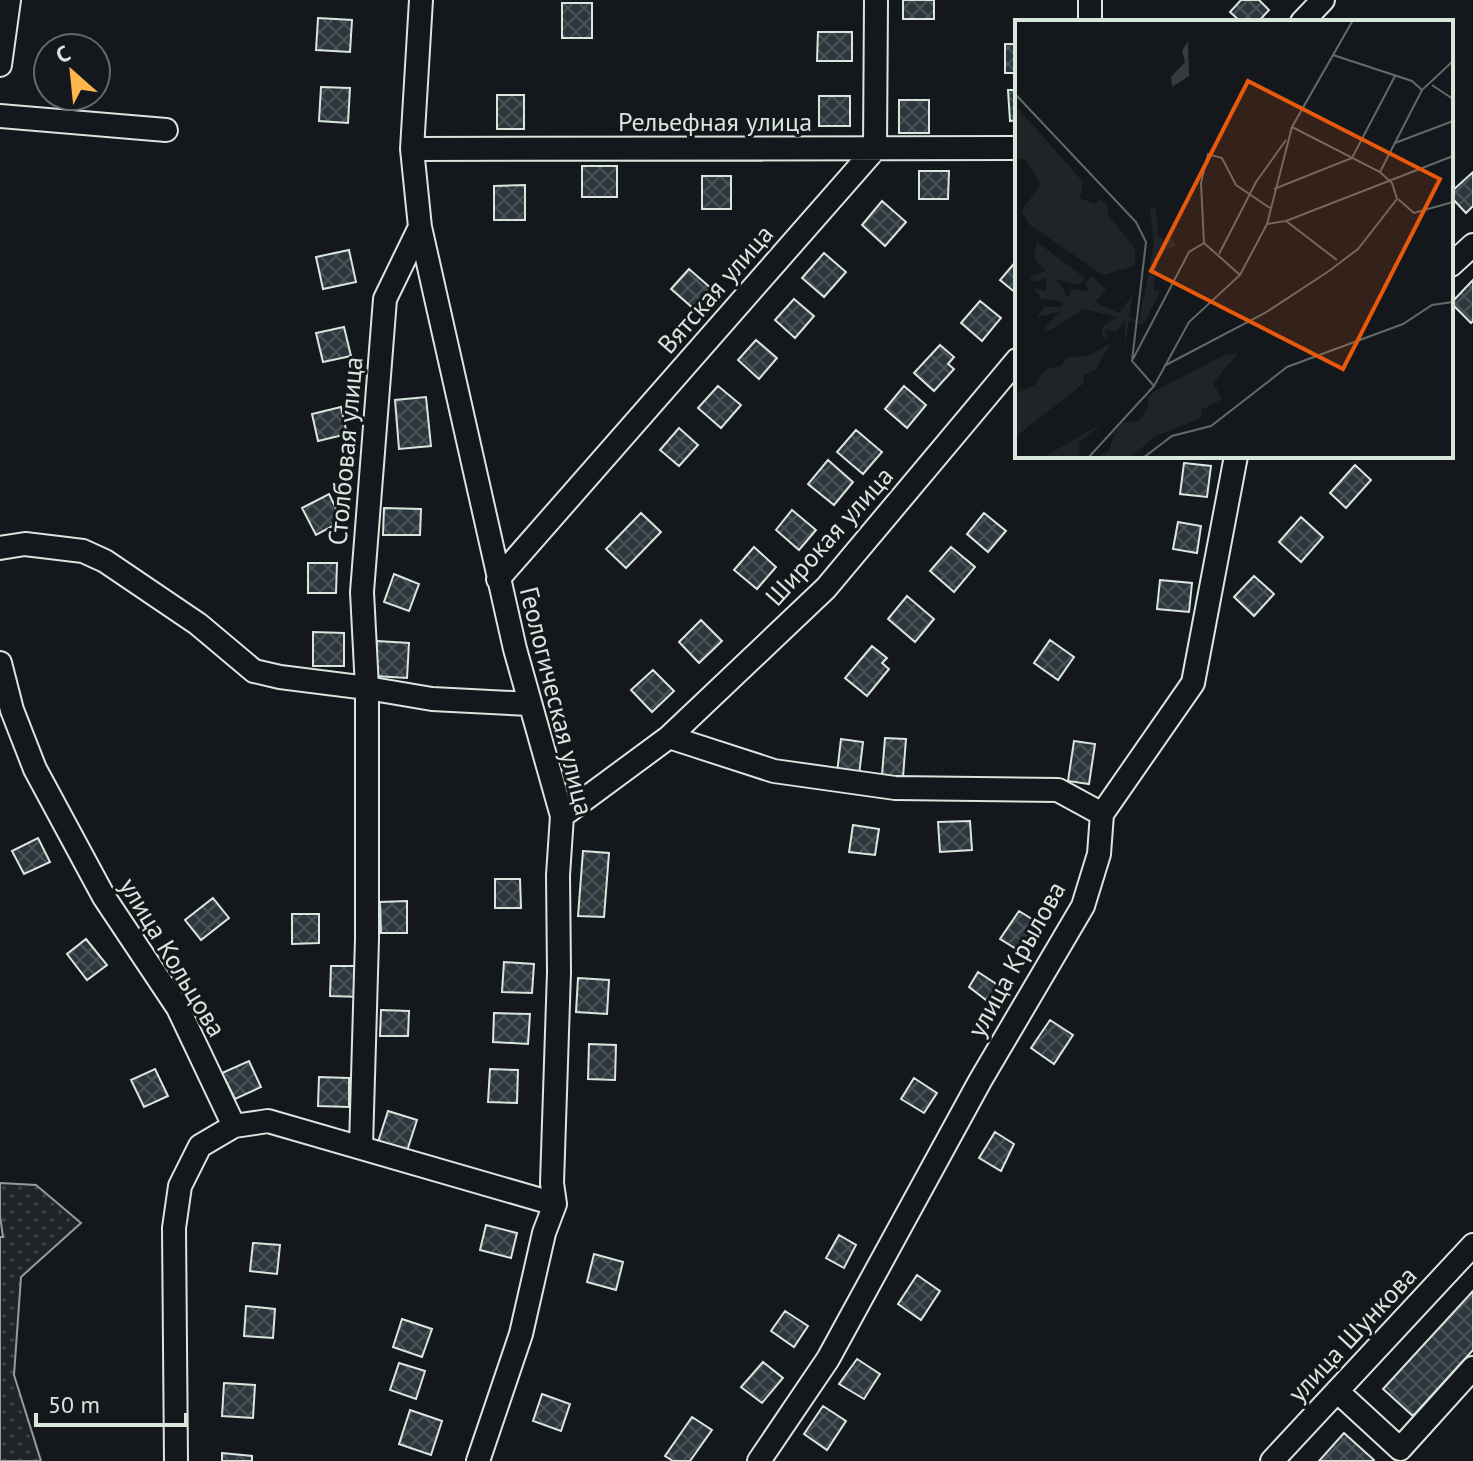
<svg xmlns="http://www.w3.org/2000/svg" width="1473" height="1461" viewBox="0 0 1473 1461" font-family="'PT Sans',sans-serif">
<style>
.grass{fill:url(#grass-dots);stroke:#939e99;stroke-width:2}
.building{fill:url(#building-cross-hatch);stroke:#d8e6dc;stroke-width:2}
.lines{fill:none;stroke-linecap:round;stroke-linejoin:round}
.minor-casing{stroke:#d8e6dc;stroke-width:26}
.minor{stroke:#14181c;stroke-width:22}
.labels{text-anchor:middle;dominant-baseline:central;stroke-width:6;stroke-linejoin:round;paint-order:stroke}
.street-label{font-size:26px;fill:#d8e6dc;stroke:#14181c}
.inset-road{fill:none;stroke:#626a69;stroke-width:2}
.view{fill:#e8590c;fill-opacity:0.15;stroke:#e8590c;stroke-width:4}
.inset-edge{fill:none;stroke:#d8e6dc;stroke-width:4}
</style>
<defs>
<pattern id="grass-dots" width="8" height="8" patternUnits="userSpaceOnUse" patternTransform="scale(2)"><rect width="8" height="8" fill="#202428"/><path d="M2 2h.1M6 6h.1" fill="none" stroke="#404447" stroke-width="1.8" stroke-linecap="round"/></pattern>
<pattern id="building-cross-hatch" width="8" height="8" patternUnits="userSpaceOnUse" patternTransform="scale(2)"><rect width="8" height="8" fill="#2c363c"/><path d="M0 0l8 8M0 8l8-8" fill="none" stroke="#4a5358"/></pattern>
</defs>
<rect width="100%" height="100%" fill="#14181c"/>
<!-- grass -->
<path class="grass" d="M0,1183L36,1185L81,1223L21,1277L14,1375L41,1461H0V1237H3L0,1216Z"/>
<!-- building -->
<path class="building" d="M903,0H934V19H903Z
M1241,0H1259L1269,10L1258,22H1241L1230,12Z
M562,3H592V38H562Z
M318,18L352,20L350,52L316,50Z
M818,32H852V61H817Z
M1005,44H1017V73H1005Z
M321,87L350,88L348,123L319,121Z
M1008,90H1017V120L1010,121Z
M497,95H524V129H497Z
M819,96H850V126H819Z
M899,100H929V133H899Z
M582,166H617V197H582Z
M919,171H949L948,199H919Z
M1473,172V206L1466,213L1451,197V192Z
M702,176H731V209H702Z
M525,185V220H494V186Z
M882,201L906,222L885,246L862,225Z
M349,250L356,282L323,289L316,257Z
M824,253L846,272L824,297L802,278Z
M1017,260V294L1000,280Z
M689,269L712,289L694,309L671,289Z
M1473,280V321L1471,323L1451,303Z
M794,299L814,316L795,338L775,320Z
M980,301L1001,318L982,341L961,323Z
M344,327L351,356L323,362L316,333Z
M756,340L777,358L759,379L738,360Z
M940,345L954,357L948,364L954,369L934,391L914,373Z
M718,386L741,405L721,428L698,408Z
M904,386L926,405L907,428L885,409Z
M426,397L431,446L399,449L395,400Z
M341,407L347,434L318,441L312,414Z
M679,428L698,445L679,466L660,450Z
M856,430L882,452L863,474L837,452Z
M828,460L853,482L834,505L808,484Z
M1184,463L1211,466L1207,497L1180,494Z
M1355,465L1371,480L1346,508L1330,493Z
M329,494L342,521L316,535L302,508Z
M384,508L421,509L420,535H383Z
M792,510L816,530L799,550L776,530Z
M641,513L661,532L626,568L606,549Z
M984,513L1006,531L988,552L967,534Z
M1301,517L1323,537L1301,562L1279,542Z
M1178,522L1201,526L1197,553L1173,549Z
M754,547L776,567L757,589L734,570Z
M951,547L975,567L954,592L930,571Z
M308,563H337L336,593H308Z
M394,574L419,584L409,611L384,602Z
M1254,576L1274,594L1254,616L1234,597Z
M1160,580L1192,583L1189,612L1157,609Z
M907,596L934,619L915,642L888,619Z
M701,620L722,641L699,663L679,642Z
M313,632L344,633V666H313Z
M1050,640L1074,657L1058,680L1034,663Z
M377,641L409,643L407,678L375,676Z
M872,646L887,658L882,663L889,669L867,696L845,678Z
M653,670L674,691L652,712L631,690Z
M885,738L906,739L903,777L882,775Z
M841,739L863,742L859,775L837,773Z
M1074,741L1095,744L1089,784L1068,781Z
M970,821L972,850L940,852L938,822Z
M853,825L879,829L875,855L849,852Z
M38,838L50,862L24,874L12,851Z
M583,851L609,853L604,917L578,916Z
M495,879H520L521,908H495Z
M213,898L229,918L201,940L185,920Z
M407,901V933H381L380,902Z
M1019,911L1040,924L1021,952L1000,939Z
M292,914H319V943L292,944Z
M86,939L107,965L87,980L67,954Z
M504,962L534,964L532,993L502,992Z
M331,966H363L362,997L330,996Z
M978,972L1001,987L990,1003L969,987Z
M578,978L609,980L607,1014L576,1012Z
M381,1010L409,1011L408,1036H380Z
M494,1013L530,1014L528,1044L493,1042Z
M1050,1020L1073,1035L1054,1064L1031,1048Z
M589,1044L616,1045L615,1080L588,1079Z
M249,1061L261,1087L235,1099L222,1073Z
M155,1069L168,1096L144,1107L131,1080Z
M490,1069L518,1070L517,1103L488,1102Z
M319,1077L349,1078V1107L318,1106Z
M914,1078L937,1093L924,1113L901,1099Z
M388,1111L417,1120L407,1151L378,1142Z
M995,1132L1014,1144L1001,1171L979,1158Z
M486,1225L517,1233L511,1258L480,1250Z
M839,1235L856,1245L844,1268L826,1258Z
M253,1243L280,1245L277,1274L250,1271Z
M594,1254L623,1262L616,1290L587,1282Z
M917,1275L940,1291L921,1320L898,1304Z
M1473,1291V1350L1413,1416L1383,1389Z
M246,1306L275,1309L273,1338L244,1336Z
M785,1311L808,1326L794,1347L771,1331Z
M402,1319L432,1329L422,1357L393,1347Z
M857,1359L880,1374L864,1399L839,1384Z
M763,1362L783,1378L762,1403L741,1387Z
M399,1363L425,1371L416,1399L390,1390Z
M224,1383L255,1385L253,1418L222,1416Z
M542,1394L570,1404L561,1431L533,1421Z
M823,1406L846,1421L827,1450L804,1434Z
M410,1410L442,1421L431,1455L399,1444Z
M692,1417L712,1430L690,1461H673L665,1456Z
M1344,1433L1374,1460L1373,1461H1319Z
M222,1453L252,1456V1461H222Z"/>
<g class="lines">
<defs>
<path id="minor" d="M421,0L412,149L420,227L515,649L562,816L558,875L559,972L552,1183L555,1204L544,1233L521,1334L478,1461
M1090,0V22
M1302,22L1323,0
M0,65L9,0
M0,116L166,130
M412,149L1017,148
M1451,265L1473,245
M0,548L25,544L83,551L105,561L198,624L254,671L280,677L367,688L432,699L530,704
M498,579L875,149L876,0
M0,663L12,710L35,769L104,897L178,1008L234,1126L200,1146L180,1186L174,1228L176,1461
M669,737L826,588L1017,360
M562,816L669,737L774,771L895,788L1058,790L1102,814
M234,1126L268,1121L555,1204
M361,1146L367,939V688L362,592L385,299L420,227
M1337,1391L1400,1449L1473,1368
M759,1461L828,1359L980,1081L1083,906L1099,854L1102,814L1193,683L1236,456
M1272,1461L1473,1245"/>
</defs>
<!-- minor casing -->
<use href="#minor" class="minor-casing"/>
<!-- minor -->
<use href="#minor" class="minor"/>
</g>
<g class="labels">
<!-- street labels -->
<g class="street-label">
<text x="715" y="121">Рельефная улица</text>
<text transform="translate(715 289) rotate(-49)">Вятская улица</text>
<text transform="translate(345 451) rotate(-85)">Столбовая улица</text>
<text transform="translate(829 536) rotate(-48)">Широкая улица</text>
<text transform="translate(557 701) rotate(76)">Геологическая улица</text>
<text transform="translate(173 957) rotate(59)">улица Кольцова</text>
<text transform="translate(1016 959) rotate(-61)">улица Крылова</text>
<text transform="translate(1352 1334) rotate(-47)">улица Шункова</text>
</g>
</g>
<!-- overview -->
<g transform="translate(1015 20)">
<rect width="438" height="438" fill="#14181c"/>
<path d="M0,85L68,162L65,178L79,184L86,179L93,186V194L120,229V246L88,255L15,205L6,191L26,165L11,140L0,137ZM135,186L141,189L143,215L151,222L154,215L162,226L151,229L143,241L138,270L145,271L128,305L114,300L110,324V299L102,311L90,310L93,320L87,315L88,306L102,297L69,289L36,310L29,309L44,292L22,297L29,287H47L48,282L26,279L19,268L31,271V258L19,262L14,257L31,251L19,238L22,222L70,258L63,265L41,259L54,278L56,269L74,272L71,263L77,255L91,270L80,282L104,293L118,274L114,297L124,302L139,224ZM96,323L81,349L69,355L68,364L0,417V374L20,365L30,350L46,346L51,338L73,336ZM223,333L198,363L207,379L186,390V398L141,416L114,438H80L95,430L99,412L108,403L124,401L134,385L132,378L140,371L209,335ZM88,403L64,423L65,438H27Z" fill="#202428"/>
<path d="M173,21L174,56L157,67L156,57L170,42L167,31Z" fill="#363b3e"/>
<path class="inset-road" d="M318,35L397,61L407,70M417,65L438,79M0,74L121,202L131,222L117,341L139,366L73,438M277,107L365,152L377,163L382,179M380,123L438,101M365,152L407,70L438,41M259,169L337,138L380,56M383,179L399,193L438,182M271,201L438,136M252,204L271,201L322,240M189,223L225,255M204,234L241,162L271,120M118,339L174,232L189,223L186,163L193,134L207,138L221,165L255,188M149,346L250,293L314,251L343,229L382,179M139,366L174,302L225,255L252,204L277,107L338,0M128,438L157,416L196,406L272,347L388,304L417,285L438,282"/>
<path class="view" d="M233,61L425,159L328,349L136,251Z"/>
<rect width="438" height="438" class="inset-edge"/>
</g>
<!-- north arrow -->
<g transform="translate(72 72) rotate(333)"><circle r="38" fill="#14181c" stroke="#626a69" stroke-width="2"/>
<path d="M0-6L14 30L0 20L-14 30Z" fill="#ffb74d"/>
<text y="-12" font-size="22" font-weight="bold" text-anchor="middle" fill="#d8e6dc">С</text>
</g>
<!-- scale -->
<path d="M36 1413v12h150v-12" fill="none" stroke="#d8e6dc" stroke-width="4"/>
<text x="48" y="1413" font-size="24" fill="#d8e6dc" stroke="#14181c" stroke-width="6" paint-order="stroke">50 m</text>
</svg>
